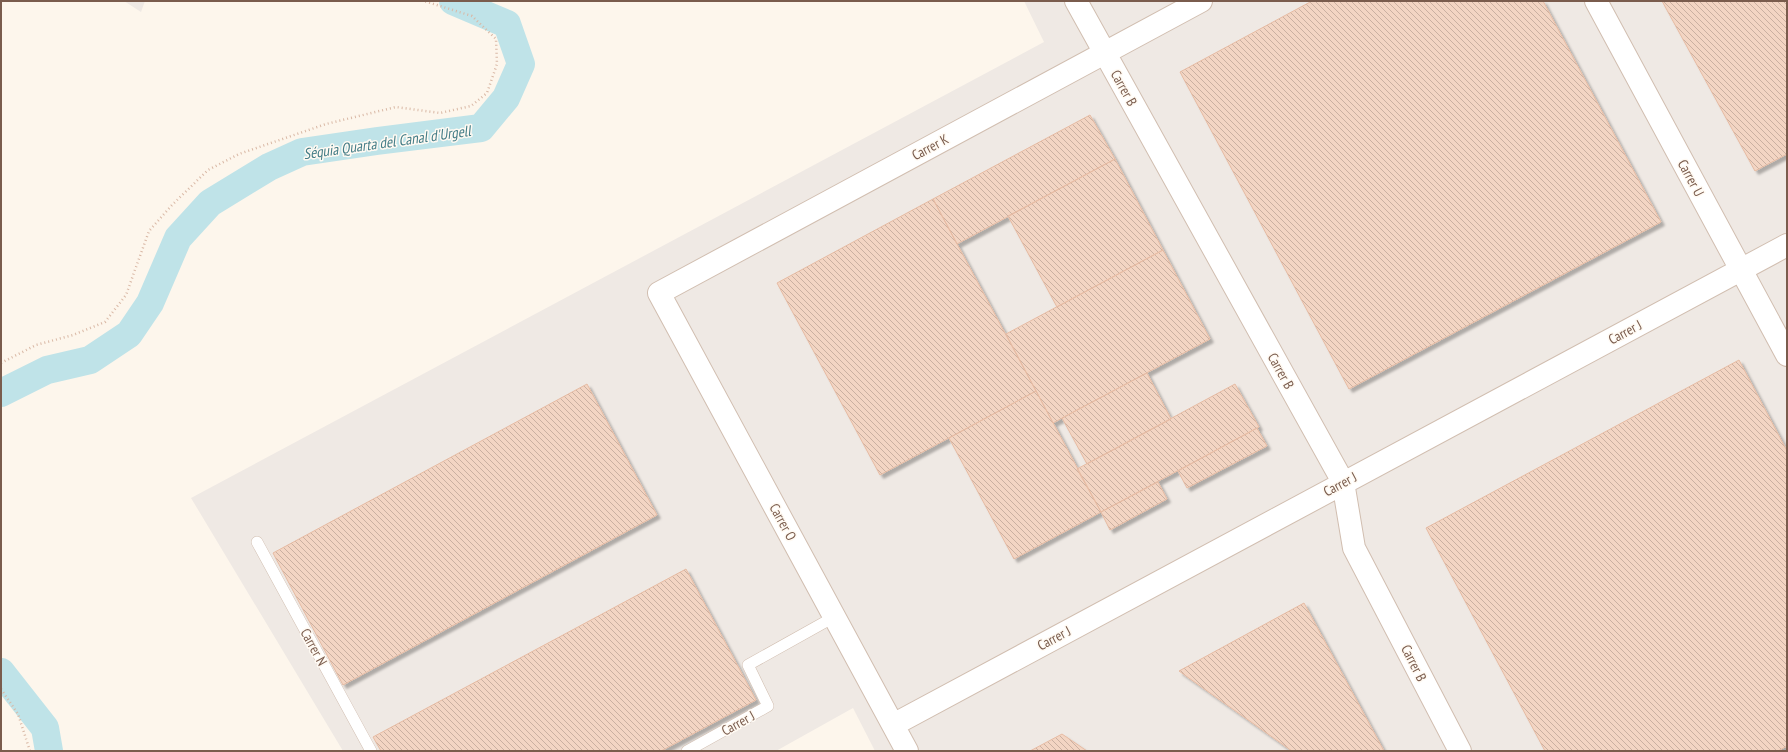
<svg xmlns="http://www.w3.org/2000/svg" width="1788" height="752" viewBox="0 0 1788 752" font-family="'PT Sans Narrow',sans-serif">
<style>
.industrial{fill:#efe9e4}
.lines{fill:none;stroke-linecap:round;stroke-linejoin:round}
.canal{stroke:#bfe3e8;stroke-width:28}
.building{fill:url(#building-back-hatch);stroke:#e6bba3;filter:url(#shadow)}
.lane-casing{stroke:#d1beb0;stroke-width:12}
.street-casing{stroke:#d1beb0;stroke-width:24}
.path{stroke:#d9b8a5;stroke-width:2.5;stroke-dasharray:1 3;stroke-linecap:butt}
.lane{stroke:#fff;stroke-width:11}
.street{stroke:#fff;stroke-width:22}
.labels{text-anchor:middle;dominant-baseline:central;stroke-width:3;stroke-linejoin:round;paint-order:stroke}
.street-label{font-size:14px;fill:#7a5c4d;stroke:#fffaf3}
.water-label{font-size:15px;font-style:italic;fill:#437c86;stroke:#fffaf3}
</style>
<defs>
<pattern id="building-back-hatch" width="6" height="6" patternUnits="userSpaceOnUse"><rect width="6" height="6" fill="#f3d5c3"/><path d="M-1 5l2 2M0 0l6 6M5-1l2 2" fill="none" stroke="#cab0a1"/></pattern>
<filter id="shadow"><feDropShadow dx="3.5" dy="3.5" stdDeviation="1" flood-color="#0004"/></filter>
</defs>
<rect width="100%" height="100%" fill="#fdf6ec"/>
<!-- industrial -->
<path class="industrial" d="M124,1H145L141,12Z
M1024,1H1787V751H875L853,708L776,751H343L191,498L1044,42Z"/>
<g class="lines">
<!-- canal -->
<path class="canal" d="M1,393L47,370L90,360L129,334L150,303L178,238L210,203L269,167L302,152L377,141L481,128L506,98L521,64L507,24L453,1
M1,672L45,728L49,751"/>
</g>
<!-- building -->
<path class="building" d="M1312,1H1543L1661,222L1349,389L1180,72Z
M1662,1H1787V154L1755,171Z
M1090,115L1115,159L957,244L933,199Z
M1115,159L1163,250L1057,307L1008,216Z
M933,199L1036,391L880,475L777,283Z
M1163,250L1210,339L1053,423L1006,334Z
M1739,360L1787,451V746L1778,751H1545L1426,528Z
M1147,373L1171,419L1087,464L1062,418Z
M587,384L657,515L343,685L273,553Z
M1235,384L1259,427L1101,512L1077,469Z
M1036,391L1101,512L1014,559L949,438Z
M1257,428L1267,446L1187,488L1178,471Z
M1158,482L1167,499L1110,530L1101,512Z
M686,569L756,700L661,751H381L373,737Z
M1304,603L1384,751H1292L1179,671Z
M1062,734L1087,751H1030Z"/>
<g class="lines">
<defs>
<path id="lane" d="M257,542L371,751
M687,751L768,706L748,665L834,617"/>
<path id="street" d="M1076,1L1343,482L1354,548L1460,751
M1596,1L1787,355
M893,725L1787,245
M907,751L659,293L1201,1"/>
</defs>
<!-- lane casing -->
<use href="#lane" class="lane-casing"/>
<!-- street casing -->
<use href="#street" class="street-casing"/>
<!-- path -->
<path class="path" d="M1,363L36,345L73,335L105,322L126,295L149,231L172,205L208,170L239,154L326,124L396,107L440,113L471,106L487,93L497,64L496,39L472,16L424,1
M1,689L18,714L30,751"/>
<!-- lane -->
<use href="#lane" class="lane"/>
<!-- street -->
<use href="#street" class="street"/>
</g>
<g class="labels">
<!-- street labels -->
<g class="street-label">
<text transform="translate(1124 88) rotate(61)">Carrer B</text>
<text transform="translate(930 147) rotate(-28)">Carrer K</text>
<text transform="translate(1691 178) rotate(62)">Carrer U</text>
<text transform="translate(1625 332) rotate(-28)">Carrer J</text>
<text transform="translate(1281 371) rotate(61)">Carrer B</text>
<text transform="translate(1340 484) rotate(-28)">Carrer J</text>
<text transform="translate(783 522) rotate(61)">Carrer O</text>
<text transform="translate(1054 638) rotate(-28)">Carrer J</text>
<text transform="translate(314 647) rotate(61)">Carrer N</text>
<text transform="translate(1414 663) rotate(63)">Carrer B</text>
<text transform="translate(738 723) rotate(-29)">Carrer J</text>
</g>
<!-- water labels -->
<g class="water-label">
<text transform="translate(387 142) rotate(-8)">Séquia Quarta del Canal d'Urgell</text>
</g>
</g>
<!-- border -->
<rect width="1788" height="752" fill="none" stroke="#7a5c4d" stroke-width="4"/>
</svg>
